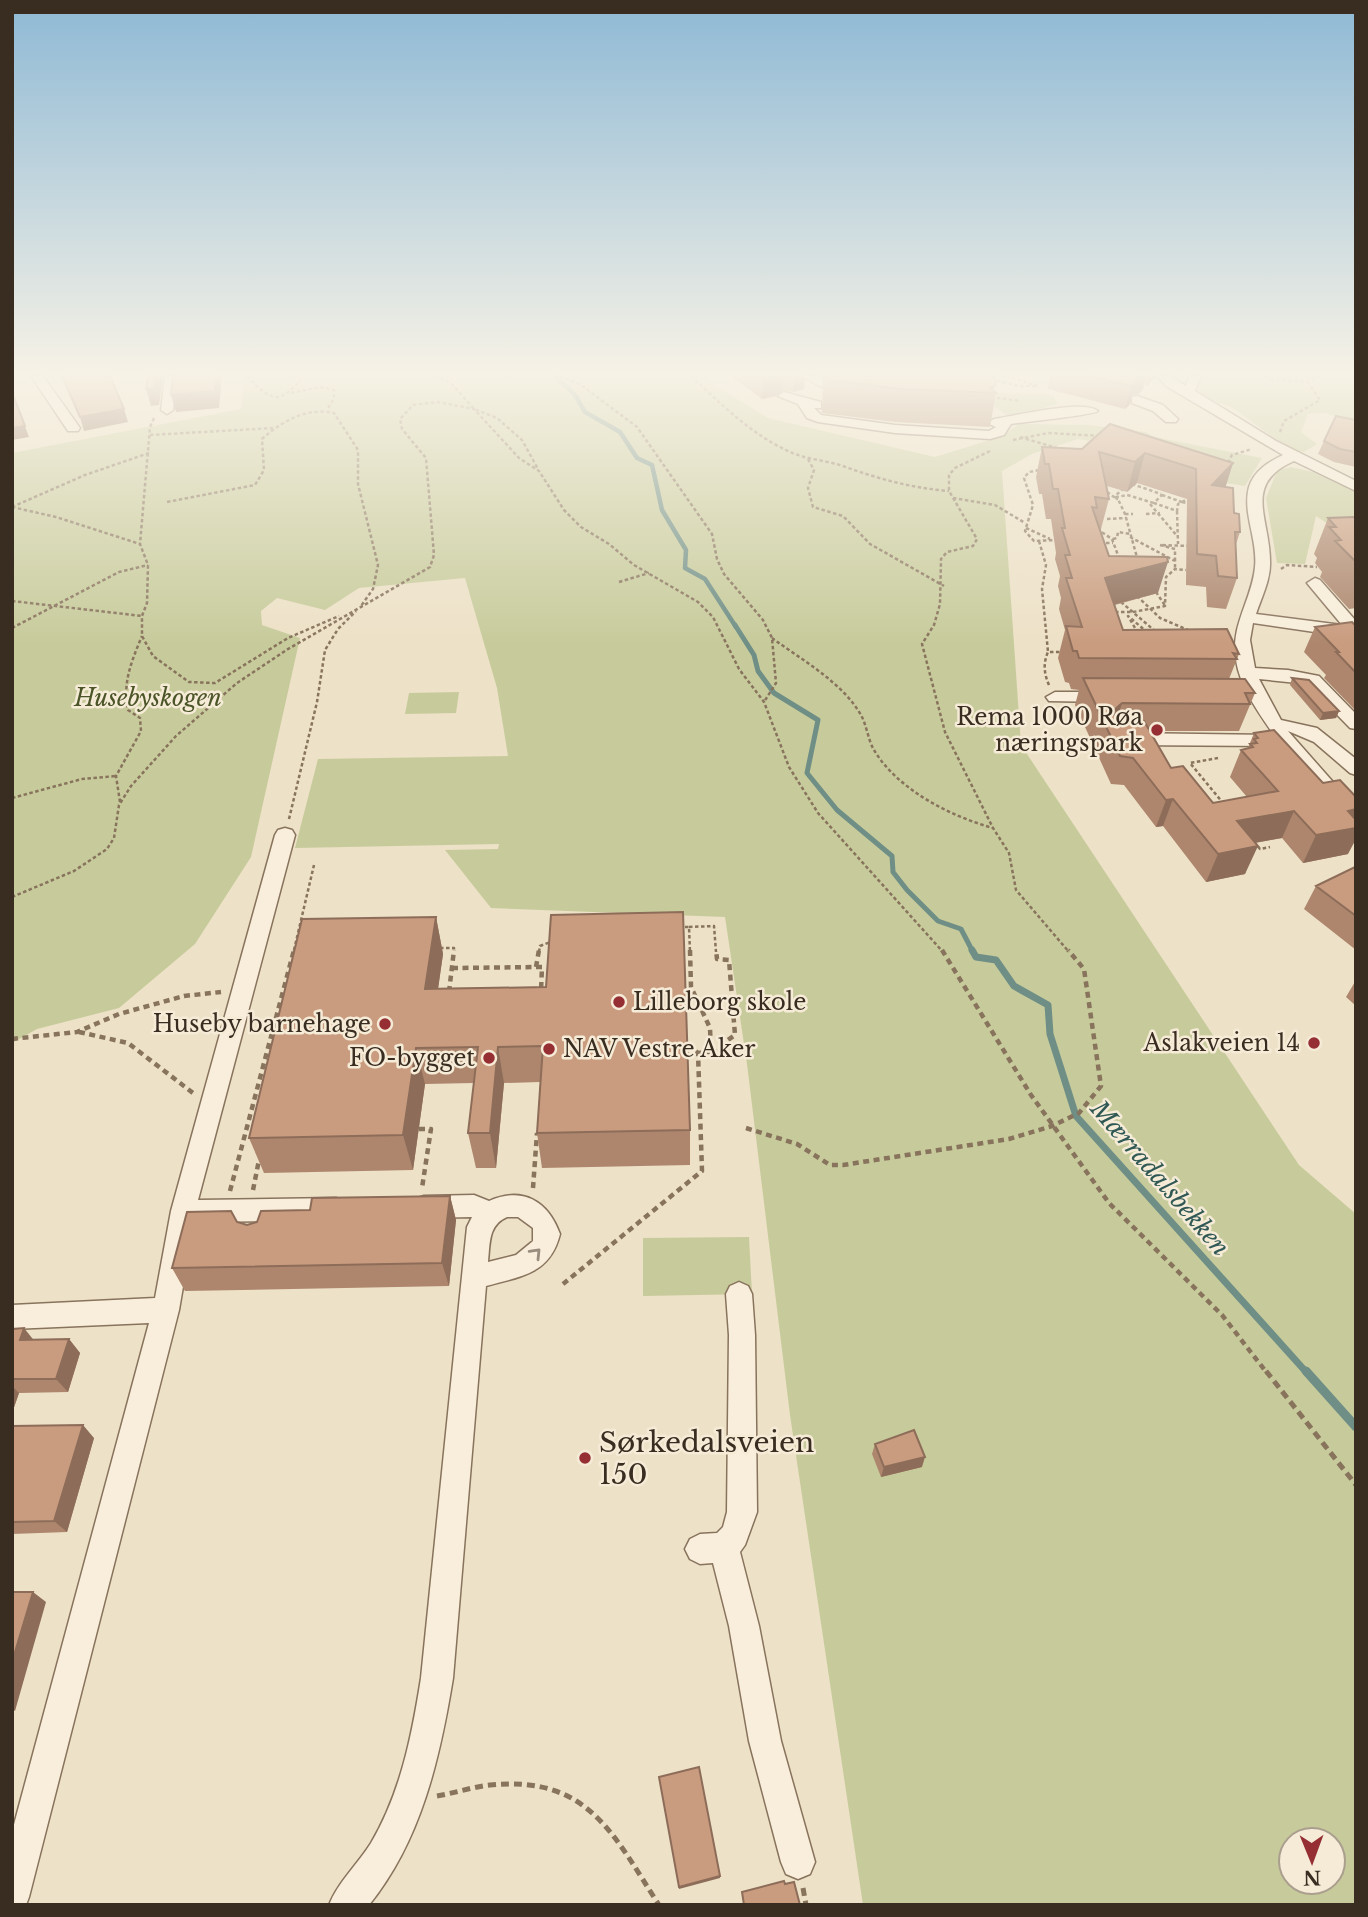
<svg xmlns="http://www.w3.org/2000/svg" width="1368" height="1917" viewBox="0 0 1368 1917" font-family="'Libre Baskerville',serif">
<style>
.green{fill:#c7cb9b;fill-rule:evenodd}
.lines{fill:none;stroke-linecap:round;stroke-linejoin:round}
.stream-far3{stroke:#6f8f86;stroke-width:4.5}
.stream-far2{stroke:#6f8f86;stroke-width:5}
.stream-far1{stroke:#6f8f86;stroke-width:7}
.stream{stroke:#6f8f86;stroke-width:9}
.minor-casing{stroke:#88735d;stroke-width:3}
.path-far2{stroke:#88735d;stroke-width:2.5;stroke-dasharray:3.5 2.5;stroke-linecap:butt}
.path-far1{stroke:#88735d;stroke-width:4.5;stroke-dasharray:6 4.5;stroke-linecap:butt}
.path{stroke:#88735d;stroke-width:5;stroke-dasharray:8 5;stroke-linecap:butt}
.minor{fill:#f8eedb;fill-rule:evenodd}
.wall{fill:#ad866d}
.shaded-wall{fill:#8d6d59}
.building{fill:#c99c7f;stroke:#8d6d59;stroke-width:2}
.oneway{stroke:#988d7e}
.poi-dot{fill:#952f33;stroke:#f5ebd7;stroke-width:2.5}
.labels{text-anchor:middle;dominant-baseline:central;stroke-width:5;stroke-linejoin:round;paint-order:stroke}
.park-label{font-size:23px;font-style:italic;fill:#4b5528;stroke:#f5ebd7}
.poi-label{font-size:23px;fill:#392c20;stroke:#f5ebd7;text-anchor:end}
.water-label{font-size:24px;font-style:italic;fill:#305854;stroke:#f5ebd7}
.near-poi-label{font-size:28px;fill:#392c20;stroke:#f5ebd7;text-anchor:start}
</style>
<rect width="100%" height="100%" fill="#ede1c7"/>
<!-- green -->
<path class="green" d="M244,376H700L768,418L935,457L996,438L1020,424L1088,425L1146,432L1154,437L1262,458L1245,486L1214,481L1121,446L1078,439L1032,454L1002,471L1021,745L1299,1165L1356,1214V1905H863L790,1415L747,1064L725,917L491,908L445,850L498,849L499,844L295,848L318,759L508,756L497,688L465,578L359,588L325,610L277,598L261,611L262,625L300,638L251,857L195,944L119,1008L37,1029L12,1043V453L241,409ZM1291,1840H1333V1882H1291Z
M1200,376H1356V423L1325,413L1308,414L1301,432L1317,444L1304,452L1289,449L1233,408L1201,396L1198,389Z
M988,393L1045,394L1053,396L1058,404L1018,415H1006L997,408L969,401Z
M1291,467L1313,472L1356,492V542L1316,516L1305,564L1277,563L1266,498L1277,471Z
M459,692L456,713L405,714L409,693Z
M749,1237L752,1294L643,1296V1238Z"/>
<g class="lines">
<!-- stream-far3 -->
<path class="stream-far3" d="M555,376L575,395L585,412L620,432L637,458L652,465L662,510L686,550L685,568L705,579L736,627"/>
<!-- stream-far2 -->
<path class="stream-far2" d="M735,625L754,655L758,671L774,693L818,720L807,773L837,810L892,856L893,872L907,890L938,921L961,929L973,952"/>
<!-- stream-far1 -->
<path class="stream-far1" d="M972,950L976,957L996,960L1014,986L1048,1005L1050,1034L1076,1116L1307,1373"/>
<!-- stream -->
<path class="stream" d="M1306,1371L1356,1427"/>
<defs>
<path id="minor" d="M31,376H43L80,428L78,431H68Z
M165,376H177L173,410L167,414L161,410Z
M802,376H818L856,388L850,392L820,386Z
M1157,376H1170L1186,386L1189,376H1201L1195,391L1276,441L1356,481V491L1294,461C1242,484 1270,518 1270,561C1271,579 1262,596 1256,614L1342,625L1307,583L1315,578L1320,580L1356,621V633L1335,635L1253,623L1250,640L1255,668L1288,670L1319,676L1356,714V729L1350,728L1307,684L1259,679L1281,720L1317,728L1356,759V775L1350,773L1314,742L1288,731L1356,808V826C1338,821 1294,763 1281,746L1126,745L1117,739L1126,733L1274,735C1258,712 1240,687 1236,660C1230,625 1252,600 1255,567C1258,540 1242,513 1249,487C1254,471 1268,462 1283,455L1166,386Z
M784,392L821,402V408H814L821,415L895,425L989,431L996,427L987,423L994,419C1015,416 1083,399 1098,411C1094,415 1024,422 1011,424L1004,435L990,439L895,433L818,422L807,418L798,404L778,396Z
M1137,396L1163,405L1178,419L1176,422H1166L1153,411L1132,403V397Z
M1055,692H1105L1114,697L1105,702L1049,701L1046,697Z
M285,828L292,830L295,835L198,1200L336,1198L345,1201L348,1209L345,1217L336,1220L194,1222L179,1310L29,1897L26,1905H12V1832L149,1323L12,1329V1305L155,1298L171,1211L275,835L278,830Z
M474,1195L489,1201C523,1186 548,1201 560,1234C550,1274 522,1276 486,1286L453,1678C440,1758 421,1841 369,1905H329C338,1882 358,1864 371,1843C401,1792 412,1735 421,1678L467,1227L472,1217L424,1218L415,1215L412,1207L415,1199L424,1196ZM507,1217H518L533,1228V1241L516,1255L488,1262C490,1244 488,1225 507,1217Z
M739,1282L748,1286L752,1294L755,1335L757,1512L745,1545L740,1552L759,1626L781,1741L815,1862L810,1874L798,1879L786,1874L781,1862L749,1741L729,1626L713,1563L700,1564L690,1559L685,1549L690,1539L700,1534L717,1533L723,1527L727,1512L729,1335L726,1294L730,1286Z"/>
</defs>
<!-- minor casing -->
<use href="#minor" class="minor-casing"/>
<!-- path-far2 -->
<path class="path-far2" d="M247,376C273,403 279,405 304,376
M435,376L451,383L474,409L497,418L522,440L538,469
M560,376L581,385L637,427L712,534L717,559L724,574L763,620L772,638L776,683L764,702
M691,376C721,404 751,434 788,451C804,459 823,460 840,465C876,478 910,488 949,491
M1265,376L1270,379L1308,382L1320,376
M991,379L1019,386H1038L1007,376
M291,393L320,387L334,390V398L327,410
M991,397L1021,401
M154,418L150,427L140,544L148,565L147,603L142,616V636L153,656L189,682L215,683L288,638L339,616
M1280,432L1284,421L1320,400L1308,382
M150,435L273,428
M1020,437L1060,449
M1013,440L1048,433L1102,436
M990,451L955,468L949,475V491L977,539L973,546L947,552L941,559L940,604L934,625L922,644L945,732L993,828L1009,853L1016,890L1069,952
M808,459L814,470L808,488L813,507L843,516L870,544L944,586
M1228,463L1232,455L1252,449
M1039,470L1029,472L1024,478L1033,505L1025,531L1034,541L1057,540
M1132,484L1161,494
M1107,492L1117,499L1115,496L1123,489
M1162,495L1182,502L1178,504L1177,511L1154,503Z
M953,498L995,505L1025,523
M167,502L255,485L264,470L262,439C282,421 307,407 334,413L358,450V484L378,565L373,589L361,606
M1182,502L1191,504
M1182,502L1187,499
M1150,504L1178,537
M12,507L85,475L149,453
M12,507L56,517L140,544
M1177,511L1178,544
M1125,514H1133
M1146,514L1160,513
M1107,519L1126,518
M1026,528L1050,539
M1097,529L1112,539L1119,558
M1130,537L1175,561V569
M1113,539L1117,538L1118,532L1130,534
M1039,541L1046,565L1042,589L1048,652
M1100,543H1113
M1138,561L1125,514L1117,497L1127,495L1154,503
M1175,561V549L1160,545L1191,546
M1281,569L1287,565L1317,567
M619,582L649,573
M1156,592L1166,607
M1137,596L1160,618L1188,630
M12,601L142,616
M1121,602L1155,631
M1115,612H1133L1165,606L1166,577L1175,569L1186,570
M12,628L119,572L148,565
M1138,633L1128,616L1147,632
M772,638C802,660 842,682 861,715C867,726 868,740 874,750C898,790 950,816 993,828
M1049,685C1044,674 1043,663 1048,652H1062
M1218,758L1190,763L1223,803
M12,798L82,779L116,776
M120,802L116,776L141,731L140,718L128,710C122,683 132,660 142,636
M289,819L317,702L325,650L338,629L356,611
M1254,842L1260,849L1270,847
M12,897L74,871L107,849L114,838L119,805L131,786L176,736L237,683L288,649L430,567L434,555L426,458L402,429L400,419L413,405L438,402L474,409L519,458L539,471L564,510L581,527L609,544L634,565L698,602L713,617L739,669L764,702L789,767L818,813L943,952
M679,927H689L690,952
M689,927L714,926L716,952
M440,948H454V952
M294,950L314,865
M293,952L299,950
M539,952L540,946L553,941"/>
<!-- path-far1 -->
<path class="path-far1" d="M690,950L691,987L710,1028L711,1052L698,1053
M942,950L1031,1095L1109,1203L1222,1315L1267,1373
M536,967L539,950
M452,968L542,967L541,991
M449,992L454,950
M79,1032L128,1043L193,1093
M12,1039L77,1032L119,1014L184,996L221,992
M711,1052L735,1035L729,960L717,959L716,950
M746,1128L797,1144L830,1165H843L1009,1139L1052,1126L1079,1113L1101,1086L1084,969L1068,950
M419,1129H431L422,1188
M533,1188L537,1133
M253,1190L259,1160
M230,1191L294,950
M563,1284L702,1171L698,1053L687,1044"/>
<!-- path -->
<path class="path" d="M1266,1371L1356,1485
M437,1796C455,1793 472,1787 490,1785C588,1775 613,1834 659,1905
M803,1888L806,1905"/>
<!-- minor -->
<use href="#minor" class="minor"/>
</g>
<!-- wall -->
<path class="wall" d="M731,376H805L804,389L793,392L783,390L776,396L762,399Z
M823,376H995L994,392L996,393L990,427L895,422L822,413Z
M1050,376H1156L1147,386L1144,383L1143,389L1139,394L1132,395L1130,404L1125,409L1048,389Z
M1356,420V467L1334,462L1318,454L1324,441Z
M1110,424L1233,463L1225,487L1240,532L1236,544L1237,578L1226,609L1207,607L1206,587L1186,585L1187,499L1137,483L1127,492L1107,486L1109,499L1101,529H1100L1109,556L1158,593L1115,605L1123,630L1239,654L1229,679L1255,693L1239,731H1150L1171,768L1213,803L1247,797L1230,777L1241,750L1248,748L1254,733L1348,854L1303,863L1282,838L1255,843L1245,874L1206,882L1163,826L1156,827L1124,785L1111,784L1075,705L1079,690L1071,689L1069,683L1065,682L1058,658L1065,630L1059,609L1061,598L1058,586L1060,576L1055,559L1056,553L1051,519H1046L1042,494H1039L1036,477L1042,447L1082,449Z
M1328,518L1356,519V608L1349,609L1320,577L1322,572L1315,563L1317,558L1314,554Z
M1356,626V711L1324,678L1326,675L1304,652L1315,627Z
M1292,678L1339,711L1336,718L1320,720L1290,685Z
M1356,867V950L1304,909L1316,886Z
M436,917L443,954L438,988L546,987L690,1130V1165L542,1168L537,1133L540,1082L504,1083L496,1168H476L468,1133L474,1083L425,1084L413,1170L264,1173L249,1138Z
M1356,980V1006L1346,997Z
M450,1196L456,1220L449,1286L185,1291L172,1268L237,1222L247,1225L310,1210Z
M12,1329L33,1339H69L80,1353L68,1392L19,1393L12,1413Z
M12,1426L94,1438L67,1532L12,1534Z
M875,1444L922,1467L881,1477L872,1454Z"/>
<!-- shaded-wall -->
<path class="shaded-wall" d="M156,376H163L159,405L151,406L146,389Z
M216,376H222L219,408L176,412L171,395Z
M763,376H783V390L776,396L762,399Z
M794,376H805L804,389L793,392Z
M1135,376H1147L1143,389L1139,394L1132,395L1130,404L1125,409L1131,386Z
M1149,376H1156L1147,386Z
M12,391L29,437L12,440Z
M124,409L128,422L84,431L80,417Z
M1145,453L1137,483L1127,492L1135,462Z
M1233,463L1224,492L1212,485Z
M1168,562L1158,593L1097,609L1105,578Z
M1122,703L1114,730L1111,713Z
M1339,711L1336,718L1320,720L1323,713Z
M1173,799L1163,826L1156,827L1166,800Z
M1356,809V839L1348,854L1303,863L1316,835L1348,811Z
M1294,811L1282,838L1225,848L1237,821Z
M1258,846L1245,874L1206,882L1218,854Z
M436,917L443,954L433,1025L425,989Z
M498,1047L504,1083L496,1168L490,1133Z
M416,1048L425,1084L413,1170L403,1135Z
M450,1196L456,1220L449,1286L442,1263Z
M24,1328L36,1343L20,1340Z
M69,1339L80,1353L68,1392L56,1379Z
M12,1386L19,1393L12,1413Z
M83,1425L94,1438L67,1532L54,1521Z
M925,1457L922,1467L881,1477L884,1467Z
M33,1592L46,1602L15,1711L12,1709V1662Z
M720,1876V1878L679,1889V1887Z"/>
<!-- building -->
<path class="building" d="M62,376H110L124,409L80,417Z
M148,376H156L154,388L146,389Z
M173,376H216L215,391L171,395Z
M825,376H995L996,385L990,388L996,393L899,389L825,379Z
M1091,376H1136V381L1131,386Z
M12,392L25,426L12,428Z
M1336,416L1356,420V452L1340,449L1324,441Z
M1110,424L1233,463L1212,485L1233,488L1234,513L1239,514L1240,532H1235L1237,578L1218,576L1216,556L1197,554L1196,469L1145,453L1135,462L1099,452L1109,499L1095,497L1097,508L1092,507L1109,556L1167,557L1168,562L1105,578L1123,630L1227,629L1239,654L1233,653L1237,659L1079,658L1077,651H1073L1066,626L1082,627L1066,578H1072L1065,555H1070L1062,528H1065L1058,489H1053L1049,464H1045L1042,447L1082,449Z
M1354,517L1356,519V562L1335,541L1341,540L1329,527H1336L1328,518Z
M1352,622L1356,626V673L1336,652H1339L1315,627Z
M1083,678L1245,679L1255,693H1245L1250,704L1122,703L1111,713L1122,721H1144L1171,768L1183,766L1213,803L1278,791L1241,750L1253,747L1250,744L1257,743L1254,739L1258,738L1254,733L1274,730L1323,783L1340,780L1356,797V809L1348,811L1356,820V828L1316,835L1294,811L1237,821L1258,846L1218,854L1173,799L1166,800L1133,758L1120,756Z
M1292,678L1309,680L1339,711L1323,713Z
M1355,867H1356V916L1316,886Z
M683,912L690,1130L537,1133L543,1046L498,1047L490,1133H468L478,1047L416,1048L403,1135L249,1138L302,919L436,917L425,989L546,987L551,915Z
M450,1196L442,1263L172,1268L187,1212L231,1211L237,1222L247,1225L257,1222L261,1211L310,1210L312,1198Z
M24,1328L20,1340L69,1339L56,1379H12V1329Z
M83,1425L54,1521L12,1522V1426Z
M914,1430L925,1457L884,1467L875,1444Z
M12,1592H33L12,1662Z
M699,1767L720,1876L679,1887L659,1777Z
M784,1881L785,1884L794,1882L800,1905H744L742,1892Z"/>
<!-- one-way arrows -->
<defs><path id="oneway-chevron" d="M-2-3.5L2.5 0L-2 3.5" fill="none" stroke-width="1.6" stroke-linecap="round" stroke-linejoin="round" transform="scale(1.75)"/></defs>
<use class="oneway" href="#oneway-chevron" transform="translate(536 1253) rotate(-46)"/>
<!-- sky -->
<linearGradient id="sky" x2="0" y2="1"><stop stop-color="#8eb9d5"/><stop offset="0.58" stop-color="#f7f2e6"/><stop offset="1" stop-color="#f7f2e6" stop-opacity="0"/></linearGradient>
<rect width="1368" height="644" fill="url(#sky)"/>
<!-- markers -->
<g class="poi-dot">
<circle cx="1157" cy="730" r="7"/>
<circle cx="619" cy="1002" r="7"/>
<circle cx="385" cy="1024" r="7"/>
<circle cx="1314" cy="1043" r="7"/>
<circle cx="549" cy="1049" r="7"/>
<circle cx="489" cy="1058" r="7"/>
<circle cx="585" cy="1458" r="7"/>
</g>
<g class="labels">
<!-- park labels -->
<g class="park-label">
<text x="148" y="698">Husebyskogen</text>
</g>
<!-- poi labels -->
<g class="poi-label">
<text x="1143" y="717">Rema 1000 Røa<tspan x="1143" dy="26">næringspark</tspan></text>
<text x="633" y="1002" text-anchor="start">Lilleborg skole</text>
<text x="371" y="1024">Huseby barnehage</text>
<text x="1300" y="1043">Aslakveien 14</text>
<text x="563" y="1049" text-anchor="start">NAV Vestre Aker</text>
<text x="475" y="1058">FO-bygget</text>
</g>
<!-- water labels -->
<g class="water-label">
<text transform="translate(1160 1178) rotate(49)">Mærradalsbekken</text>
</g>
<!-- near-poi labels -->
<g class="near-poi-label">
<text x="599" y="1442">Sørkedalsveien<tspan x="599" dy="32">150</tspan></text>
</g>
</g>
<!-- border -->
<rect width="1368" height="1917" fill="none" stroke="#392c20" stroke-width="28"/>
<!-- north arrow -->
<g transform="translate(1312 1861) rotate(179)"><circle r="33" fill="#f5ebd7" stroke="#aa9f8e" stroke-width="2"/>
<path d="M0-5L12 26L0 18L-12 26Z" fill="#952f33"/>
<text y="-10" font-size="19" font-weight="bold" text-anchor="middle" fill="#392c20">N</text>
</g>
</svg>
